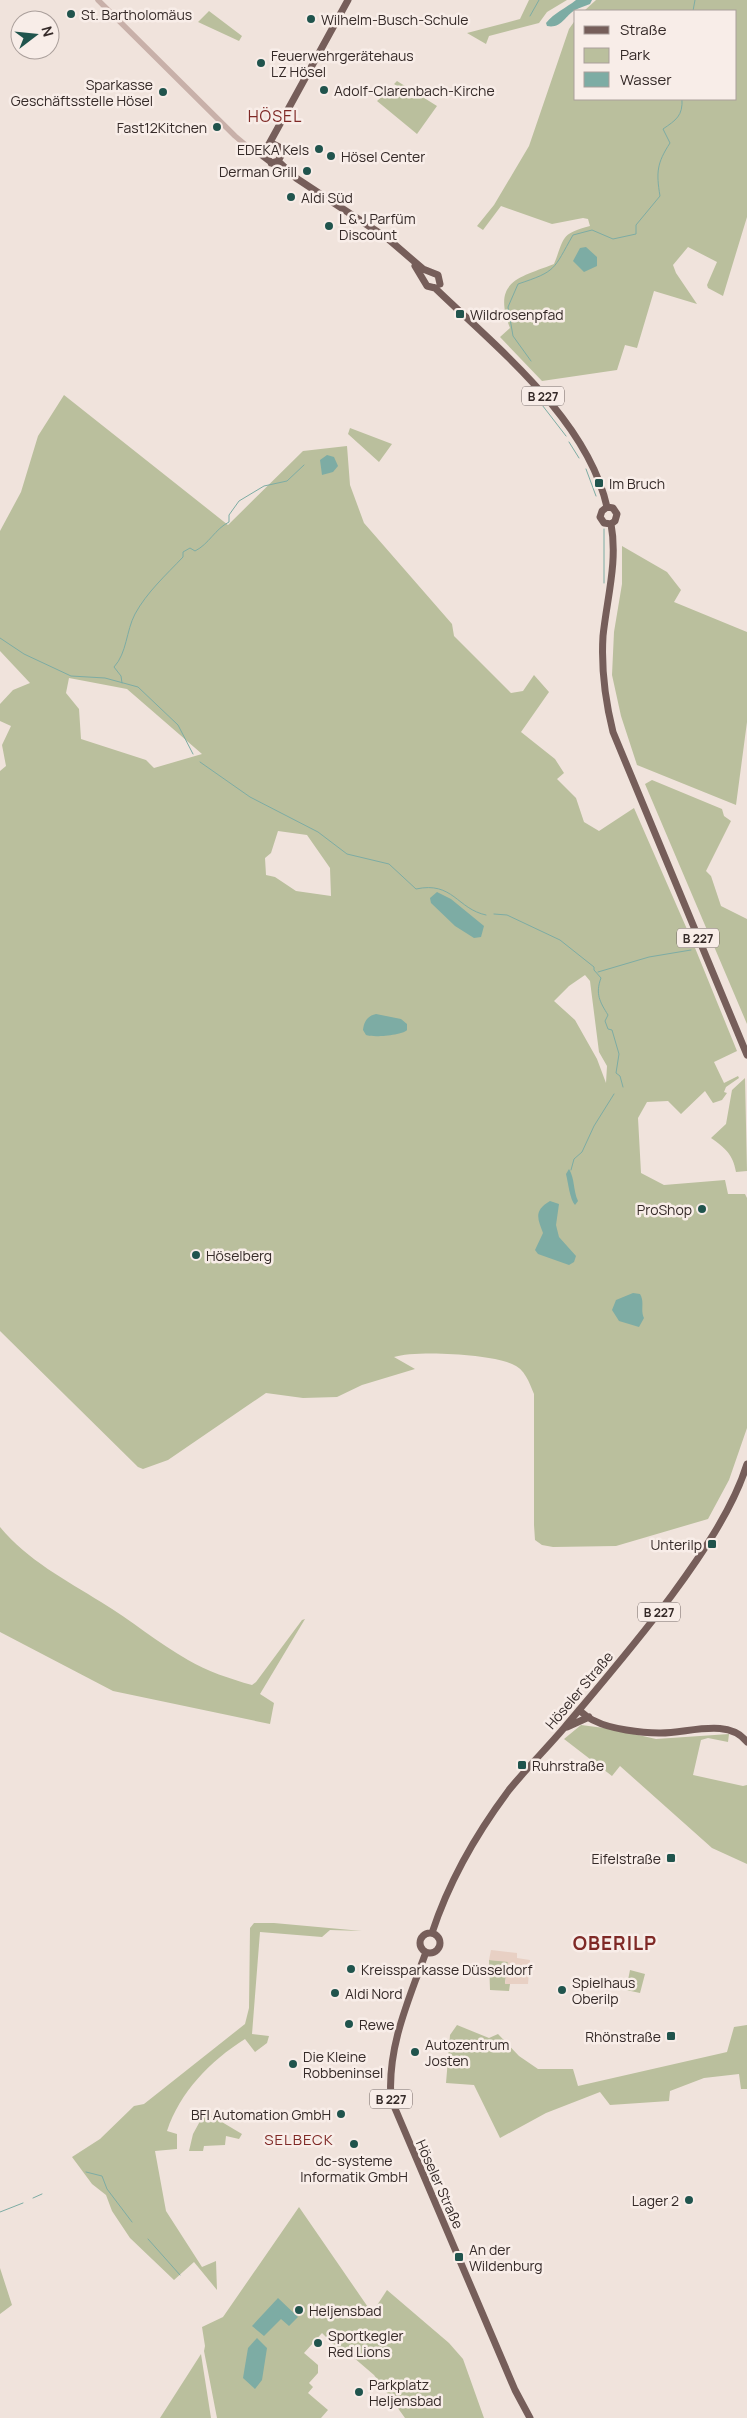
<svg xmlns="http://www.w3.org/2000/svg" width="747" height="2418" viewBox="0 0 747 2418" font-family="Manrope,sans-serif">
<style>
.green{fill:#babf9d;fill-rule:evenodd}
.plaza{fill:#e8d0c4}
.water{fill:#7daca4}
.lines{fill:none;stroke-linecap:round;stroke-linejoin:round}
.stream{stroke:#7daca4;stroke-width:1}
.minor{stroke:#c8b0a9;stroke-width:5.5}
.major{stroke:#765e5a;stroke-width:7}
.poi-dot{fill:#20544d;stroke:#f8ede8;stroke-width:2}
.labels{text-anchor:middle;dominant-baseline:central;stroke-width:5;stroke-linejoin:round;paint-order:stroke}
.shield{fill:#f8ede8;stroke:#706462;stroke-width:1}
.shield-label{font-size:12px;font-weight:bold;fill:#352a28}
.poi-label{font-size:14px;fill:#352a28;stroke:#f8ede8;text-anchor:start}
.street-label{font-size:14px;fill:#352a28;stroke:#f8ede8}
.neighbourhood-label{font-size:15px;letter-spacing:1px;fill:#7f2926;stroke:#f8ede8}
.quarter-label{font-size:16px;letter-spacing:1px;fill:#7f2926;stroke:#f8ede8}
.district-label{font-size:19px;font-weight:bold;letter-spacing:1px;fill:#7f2926;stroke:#f8ede8}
</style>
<rect width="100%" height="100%" fill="#f0e3dc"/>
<!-- green -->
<path class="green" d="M529,0H567L547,12L539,23L489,36L486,44L467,33L520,19Z
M596,0H747V217L723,296L708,288L707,285L717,262L688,247L673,265L676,273L697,304L654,291L637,348L625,345L617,370L542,381L500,337L510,328C492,281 518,278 554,264C565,237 560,234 590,226L588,219L583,218L552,224L501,206L483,230L477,226L494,205L529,146L569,29L576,19V99H736V11H584Z
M209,11L242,36L239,41L198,22Z
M397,81L437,106L417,134L377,101L387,92L389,94L397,86L394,84Z
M64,395L228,525L303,451L347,446L350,485L364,523L452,624L454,636L511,693L523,691L534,675L549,692L521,732L555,759L564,773L557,779L576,798L584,822L599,831L634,808L693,943L737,1051L714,1062L724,1083L738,1076L739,1078L726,1087L724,1092L727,1093L722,1100L713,1103L705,1091L681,1114L668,1101L647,1102L638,1118L641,1173L664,1185L725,1180L728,1194H745L747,1198V1428L729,1480L708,1519L616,1546L553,1547L542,1545L535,1540L534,1525V1394C529,1382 525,1369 512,1364C490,1354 416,1350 394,1357L415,1369L362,1385L337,1397L303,1398L266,1393L168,1460L143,1469L138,1467L0,1331V771L6,766L2,745L11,726L0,721V704L13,690L30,683L0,651V531L21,492L38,436ZM69,678L127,689L202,754L154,768L146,760L81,739L79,709L66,693ZM278,831L307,835L330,868L331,896L296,891L275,877L266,875L265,858L271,853ZM585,975L590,981L599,1052L607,1066L606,1083L597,1059L575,1020L554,1001L569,986Z
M350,428L392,444L379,462L348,434Z
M622,546L667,572L681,590L674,602L747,632V722L736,805L637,765L621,716L612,675L614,632L622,584Z
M652,780L722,809L724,816L731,821L706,871L711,876L721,906L747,919V1024L645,784Z
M745,1078L747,1171L736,1172C733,1154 725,1148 711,1138L726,1124L732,1090Z
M0,1527C27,1560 66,1580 101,1602C131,1620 158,1643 188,1660C207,1671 230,1679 252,1685L256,1682L302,1620L305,1619L260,1694L274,1703L270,1724L113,1691L0,1632Z
M581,1725L612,1729L656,1739L729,1734L728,1742L708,1738L701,1740L693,1775L743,1786L747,1785V1864L712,1848L620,1766L612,1776L564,1739Z
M254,1923H274L362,1931L330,1930L322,1937L260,1932L252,2034L269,2036L267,2043L255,2052L245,2039C210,2061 180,2092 167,2131L177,2134V2149L155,2151L166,2211L202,2267L216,2261L217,2290L194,2262L174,2280L130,2238L112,2211L106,2195L92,2184L72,2157L100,2139L134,2106L144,2104L245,2024L249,2008L250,1928Z
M489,1960L508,1961L505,1983L510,1984L509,1991L490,1990Z
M630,1970L645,1974L640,1993L626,1990Z
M457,2025L489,2038L498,2034L519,2056L538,2069H573L578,2086L727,2052L734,2027L747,2025V2089H741L739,2074L704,2078L670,2091L669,2101L610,2105L600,2092L546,2113L500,2138L474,2085L446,2083L450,2035Z
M205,2112L242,2134L239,2139L226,2136L225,2145L204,2146L203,2151H189L193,2134Z
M299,2207L372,2313L387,2290L449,2343L463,2359L484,2418H405L374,2375L346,2351L343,2354L322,2333L304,2353L318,2365V2373L309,2383L313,2387L308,2393L328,2410L321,2418H217L204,2351L205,2346L202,2327L223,2317Z
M0,2268L12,2305L0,2314Z
M201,2354L211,2418H160Z"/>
<!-- plaza -->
<path class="plaza" d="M491,1950L517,1953V1958L530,1960L528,1984H505L508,1962L489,1960Z"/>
<!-- water -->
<path class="water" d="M576,0H592L590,4C585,6 579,8 575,10C565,16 561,29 547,26L546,23C554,13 566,8 576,0Z
M586,247L597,257V266L584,272L573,261L580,248Z
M327,455L334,457L338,466L333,472L322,475L320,460Z
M437,892L451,899L484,926L481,937L474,938L455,926L431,903L430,898Z
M376,1014L401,1019L407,1024V1030C403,1035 374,1038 366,1035L363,1030C364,1022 367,1016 376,1014Z
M569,1169C575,1179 573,1190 578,1201L575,1205C570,1200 568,1182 566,1174Z
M550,1201L559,1204L556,1225L559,1237L576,1256L574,1262L569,1265L538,1254L535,1250L543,1233C538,1219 533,1211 550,1201Z
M633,1293L640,1294C645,1302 640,1310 644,1318L639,1327L619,1321L612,1310L616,1300Z
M278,2298L298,2317L289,2326L281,2319L264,2336L252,2326Z
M257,2338L267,2348L262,2380L255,2389L243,2378L248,2348Z"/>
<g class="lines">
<!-- stream -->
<path class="stream" d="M693,11L695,0
M530,16L539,0
M531,361L513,336L508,307L518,284C557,271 553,270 573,235L592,230L613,239L636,234V225L660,196C656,172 657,163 670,143L663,129C676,120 683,116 682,99
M539,401L566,436
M569,442L579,458
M586,469L596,496
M604,583V529
M0,638L24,654L71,676L105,678L138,687L178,725L193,754
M122,683L121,676L114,667C127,653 126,631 135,614C147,592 166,575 183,557V552L190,548L195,551C209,544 215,529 229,522V515L239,501L264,486L287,481L304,465
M200,762L250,797L318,832L347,854L389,864L416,889C453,881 457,909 486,915
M494,914L507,915L560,940L594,967V970L601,978C595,994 600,1002 608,1015L605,1021L608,1029L612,1030L619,1054L616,1073L620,1076L623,1087
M598,972L649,957L691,950
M571,1170L574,1159L582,1152L594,1126L614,1094
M86,2172L102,2176L107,2189L132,2222
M33,2198L42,2194
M0,2212L23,2203
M148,2239L180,2275"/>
<!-- minor -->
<path class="minor" d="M98,0L235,136L255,153L263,156"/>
<!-- major -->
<path class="major" d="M269,144L348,0
M278,161L296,178L387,238L423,269L438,275L440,284
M271,163L278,161L282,154L279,147L273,144L266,146L263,156L288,175
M415,266L427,286L435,288
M435,288C497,348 587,419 607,507
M607,507L602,511L600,517L604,523L611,524
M607,507L613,508L617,514L615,521L611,524
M611,524C618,561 607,598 603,636C601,669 605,700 613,732L747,1055
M579,1710C584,1714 589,1719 595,1721C610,1729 642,1733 659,1733C686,1734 728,1717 747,1742
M567,1727L589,1717
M432,1933C449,1881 476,1834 509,1790C526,1769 546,1749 564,1728C601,1684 638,1641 672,1595C700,1557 733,1509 747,1464
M420 1943a10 10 0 1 1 20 0a10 10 0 1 1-20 0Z
M426,1952C409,1999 387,2047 391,2099L515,2390L530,2418"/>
</g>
<!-- markers -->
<g class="poi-dot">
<circle cx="71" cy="14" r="5"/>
<circle cx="311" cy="19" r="5"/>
<circle cx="261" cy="63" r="5"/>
<circle cx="324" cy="90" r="5"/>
<circle cx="163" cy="92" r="5"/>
<circle cx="217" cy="127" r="5"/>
<circle cx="319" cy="149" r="5"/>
<circle cx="331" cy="156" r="5"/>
<circle cx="307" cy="171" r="5"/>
<circle cx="291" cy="197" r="5"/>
<circle cx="329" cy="226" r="5"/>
<rect x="455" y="309" width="10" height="10" rx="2.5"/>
<rect x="594" y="478" width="10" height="10" rx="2.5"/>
<circle cx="702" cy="1209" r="5"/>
<circle cx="196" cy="1255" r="5"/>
<rect x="707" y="1539" width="10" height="10" rx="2.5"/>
<rect x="517" y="1760" width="10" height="10" rx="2.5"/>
<rect x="666" y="1853" width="10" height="10" rx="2.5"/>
<circle cx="351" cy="1969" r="5"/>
<circle cx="562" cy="1990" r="5"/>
<circle cx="335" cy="1993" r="5"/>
<circle cx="349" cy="2024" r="5"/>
<rect x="666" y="2031" width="10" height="10" rx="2.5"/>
<circle cx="415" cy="2052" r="5"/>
<circle cx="293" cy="2064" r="5"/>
<circle cx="341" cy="2114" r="5"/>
<circle cx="354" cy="2144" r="5"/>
<circle cx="689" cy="2200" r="5"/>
<rect x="454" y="2252" width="10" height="10" rx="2.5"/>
<circle cx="299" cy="2310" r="5"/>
<circle cx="318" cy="2343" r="5"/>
<circle cx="359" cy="2392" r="5"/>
</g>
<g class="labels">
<!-- shield labels -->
<g class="shield">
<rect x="522" y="386.5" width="42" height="19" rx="4"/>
<rect x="677" y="928.5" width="42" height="19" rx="4"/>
<rect x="638" y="1602.5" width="42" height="19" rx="4"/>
<rect x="370" y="2089.5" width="42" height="19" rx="4"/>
</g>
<g class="shield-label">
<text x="543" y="396">B 227</text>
<text x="698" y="938">B 227</text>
<text x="659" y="1612">B 227</text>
<text x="391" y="2099">B 227</text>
</g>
<!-- poi labels -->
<g class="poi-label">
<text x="81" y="14">St. Bartholomäus</text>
<text x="321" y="19">Wilhelm-Busch-Schule</text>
<text x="271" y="55">Feuerwehrgerätehaus<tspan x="271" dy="16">LZ Hösel</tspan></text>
<text x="153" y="84" text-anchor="end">Sparkasse<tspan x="153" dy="16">Geschäftsstelle Hösel</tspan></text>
<text x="334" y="90">Adolf-Clarenbach-Kirche</text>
<text x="207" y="127" text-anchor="end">Fast12Kitchen</text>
<text x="309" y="149" text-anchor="end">EDEKA Kels</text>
<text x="341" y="156">Hösel Center</text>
<text x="297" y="171" text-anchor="end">Derman Grill</text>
<text x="301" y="197">Aldi Süd</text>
<text x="339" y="218">L &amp; J Parfüm<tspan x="339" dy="16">Discount</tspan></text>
<text x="470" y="314">Wildrosenpfad</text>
<text x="609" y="483">Im Bruch</text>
<text x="692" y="1209" text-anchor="end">ProShop</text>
<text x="206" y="1255">Höselberg</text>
<text x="702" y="1544" text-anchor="end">Unterilp</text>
<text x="532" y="1765">Ruhrstraße</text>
<text x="661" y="1858" text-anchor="end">Eifelstraße</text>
<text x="361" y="1969">Kreissparkasse Düsseldorf</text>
<text x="572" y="1982">Spielhaus<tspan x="572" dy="16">Oberilp</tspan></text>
<text x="345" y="1993">Aldi Nord</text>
<text x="359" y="2024">Rewe</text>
<text x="661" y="2036" text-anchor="end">Rhönstraße</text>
<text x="425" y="2044">Autozentrum<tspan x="425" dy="16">Josten</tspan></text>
<text x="303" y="2056">Die Kleine<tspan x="303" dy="16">Robbeninsel</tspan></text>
<text x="331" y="2114" text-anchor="end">BFI Automation GmbH</text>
<text x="354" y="2160" text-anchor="middle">dc-systeme<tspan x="354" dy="16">Informatik GmbH</tspan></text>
<text x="679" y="2200" text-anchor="end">Lager 2</text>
<text x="469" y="2249">An der<tspan x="469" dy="16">Wildenburg</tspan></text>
<text x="309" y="2310">Heljensbad</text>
<text x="328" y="2335">Sportkegler<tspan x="328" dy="16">Red Lions</tspan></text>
<text x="369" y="2384">Parkplatz<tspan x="369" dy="16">Heljensbad</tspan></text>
</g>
<!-- street labels -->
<g class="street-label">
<text transform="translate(579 1690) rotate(-50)">Höseler Straße</text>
<text transform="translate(440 2184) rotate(66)">Höseler Straße</text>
</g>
<!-- neighbourhood labels -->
<g class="neighbourhood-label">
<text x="299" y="2139">SELBECK</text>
</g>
<!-- quarter labels -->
<g class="quarter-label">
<text x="275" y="116">HÖSEL</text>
</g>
<!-- district labels -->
<g class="district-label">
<text x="615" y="1943">OBERILP</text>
</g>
</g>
<!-- legend -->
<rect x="574" y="10" width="162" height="90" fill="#f8ede8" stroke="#aa9f9b"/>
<rect x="584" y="26" width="25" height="8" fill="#765e5a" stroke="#aa9f9b"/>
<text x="620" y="35" font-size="15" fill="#352a28">Straße</text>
<rect x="584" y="48" width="25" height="15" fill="#babf9d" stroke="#aa9f9b"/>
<text x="620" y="60" font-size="15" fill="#352a28">Park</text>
<rect x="584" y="72" width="25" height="15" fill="#7daca4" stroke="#aa9f9b"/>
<text x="620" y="85" font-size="15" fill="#352a28">Wasser</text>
<!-- north arrow -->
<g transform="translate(35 35) rotate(74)"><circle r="24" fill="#f8ede8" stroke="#aa9f9b"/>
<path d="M0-4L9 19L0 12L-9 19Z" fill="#20544d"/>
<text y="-8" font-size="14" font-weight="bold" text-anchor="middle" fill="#352a28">N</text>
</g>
</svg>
